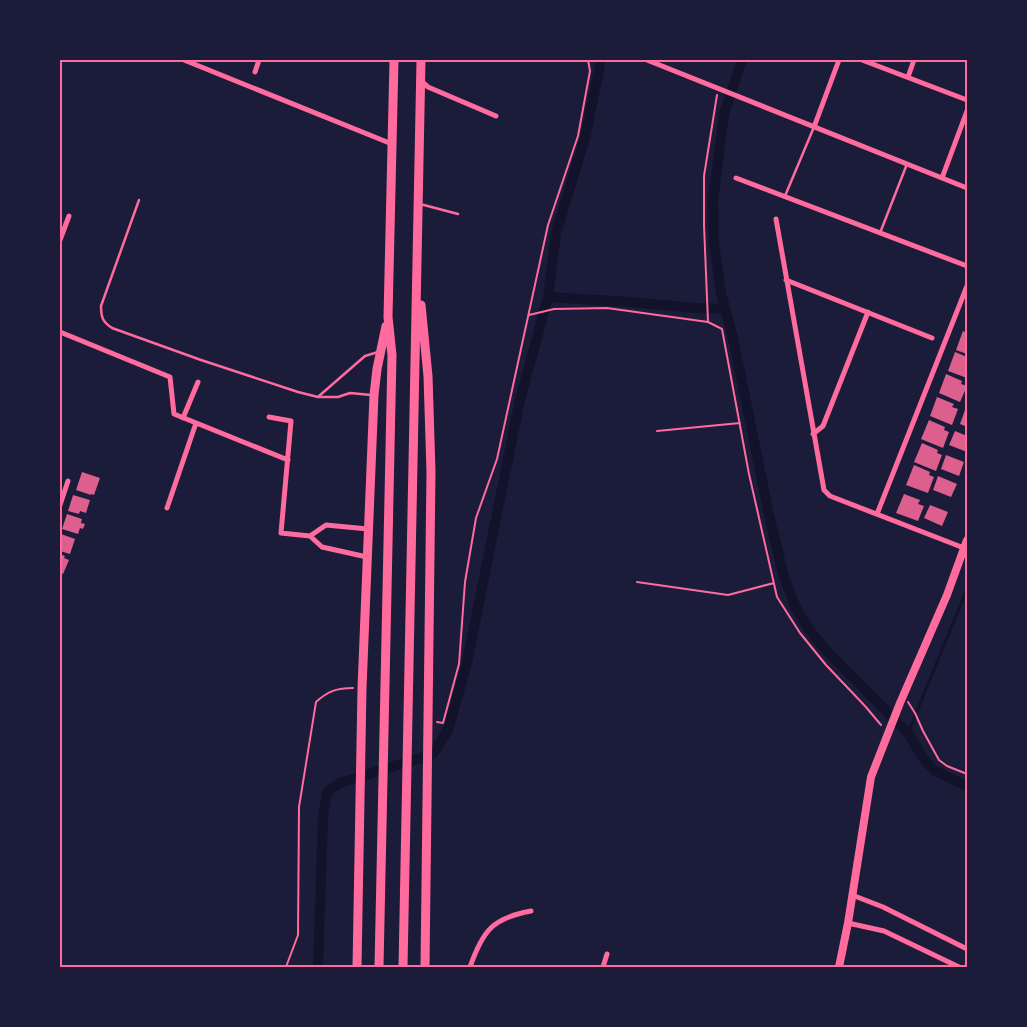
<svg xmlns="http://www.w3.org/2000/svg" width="1027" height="1027" viewBox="0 0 1027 1027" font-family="Manrope,sans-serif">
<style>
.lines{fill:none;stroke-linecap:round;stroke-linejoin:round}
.stream{stroke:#12122b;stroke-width:3}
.canal{stroke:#12122b;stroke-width:10}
.building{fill:#dd5f8e}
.path{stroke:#ff6b9d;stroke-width:2}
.service{stroke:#ff6b9d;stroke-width:2.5}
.minor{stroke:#ff6b9d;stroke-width:5}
.secondary{stroke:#ff6b9d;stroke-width:8}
.primary{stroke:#ff6b9d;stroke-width:9}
.neatline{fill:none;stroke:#ff6b9d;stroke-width:2}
</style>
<rect width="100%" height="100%" fill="#1b1b3a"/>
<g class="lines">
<!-- stream -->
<path class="stream" d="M908,733L967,589"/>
<!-- canal -->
<path class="canal" d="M742,60L724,114L713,200L714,242L721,293L733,338L769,515L784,577L796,608L809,629L824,648L908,733L925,761L935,771L967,786
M548,297L631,302L694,308L725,309
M318,967L323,816L327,792L340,783L433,754L448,730L466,667L520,400L548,297L556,233L585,138L601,60"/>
</g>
<!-- building -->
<path class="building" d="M963,331L967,333V354L956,350Z
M955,352L967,357V378L948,371Z
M946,374L962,381L961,384L967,386L960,402L939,393Z
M937,397L954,404L952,407L958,409L952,425L930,416Z
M965,410H967V427L960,424Z
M929,420L945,427L944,430L949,432L943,448L921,439Z
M955,431L967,436V452L949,445Z
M922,443L938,450L937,453L942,455L936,471L914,462Z
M946,455L964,462L959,476L941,469Z
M914,465L930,472L929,475L934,477L928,493L906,485Z
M82,472L100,478L94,495L91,494V495L76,490Z
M938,476L957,484L951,497L933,490Z
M904,494L920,500L918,504L924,506L918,521L896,513Z
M73,495L90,500L86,513L80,511L79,514L68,511Z
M930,505L948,512L942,526L924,518Z
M67,514L82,519L81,523L85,524L83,529L80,528L78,534L62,529Z
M61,534L75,539L70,554L60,551Z
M60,554L65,556L64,558L69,560L63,574L60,573Z"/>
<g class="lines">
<!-- path -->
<path class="path" d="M529,315L554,309L607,308L708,322L722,329L749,474L777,597L800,633L826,665L865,706L881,725
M708,322L704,225V176L717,95
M657,431L740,423
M637,582L728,595L774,583
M908,702L915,713L923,731L939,760L947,766L967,774
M437,722L443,723L459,664L465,582L476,518L497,459L548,225L578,136L590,71L588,60
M286,967L298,935L299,807L316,702C328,691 337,688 353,688"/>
<!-- service -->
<path class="service" d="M785,196L814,127
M139,200L101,306C101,318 103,322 112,328L201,360L298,392L318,397H338L350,393L371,395
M420,204L458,214
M880,233L907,164
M319,396L365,356L378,352"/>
<!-- minor -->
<path class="minor" d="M184,60L392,144
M647,60L967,188
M862,60L967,100
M255,72L259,60
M908,77L914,60
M421,81L428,87L496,116
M814,127L839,60
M736,178L967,266
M942,178L967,111
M776,219L824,490L830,496L964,548
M60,240L69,216
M786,280L932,338
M60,332L170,377L174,414L288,460
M269,417L291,421L281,533L310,536
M183,418L198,382
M813,434L823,426L868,312
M60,505L68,481
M167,508L196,423
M877,514L967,286
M367,557L322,547L310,536L326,525L368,529
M852,895L883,907L967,949
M848,923L884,931L959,967
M470,967C483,930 493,918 531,911
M603,967L607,954"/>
<!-- secondary -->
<path class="secondary" d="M839,967L848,923L871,777L900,703L947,595L967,540"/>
<!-- primary -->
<path class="primary" d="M421,305L428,376L431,472L425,967
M357,967L362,688L369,517L374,395L377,369L386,326
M379,967L392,355L388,317L394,60
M403,967L421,60"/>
</g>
<!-- border -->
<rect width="1027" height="1027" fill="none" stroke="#1b1b3a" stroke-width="122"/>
<rect x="61" y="61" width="905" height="905" class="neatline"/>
</svg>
